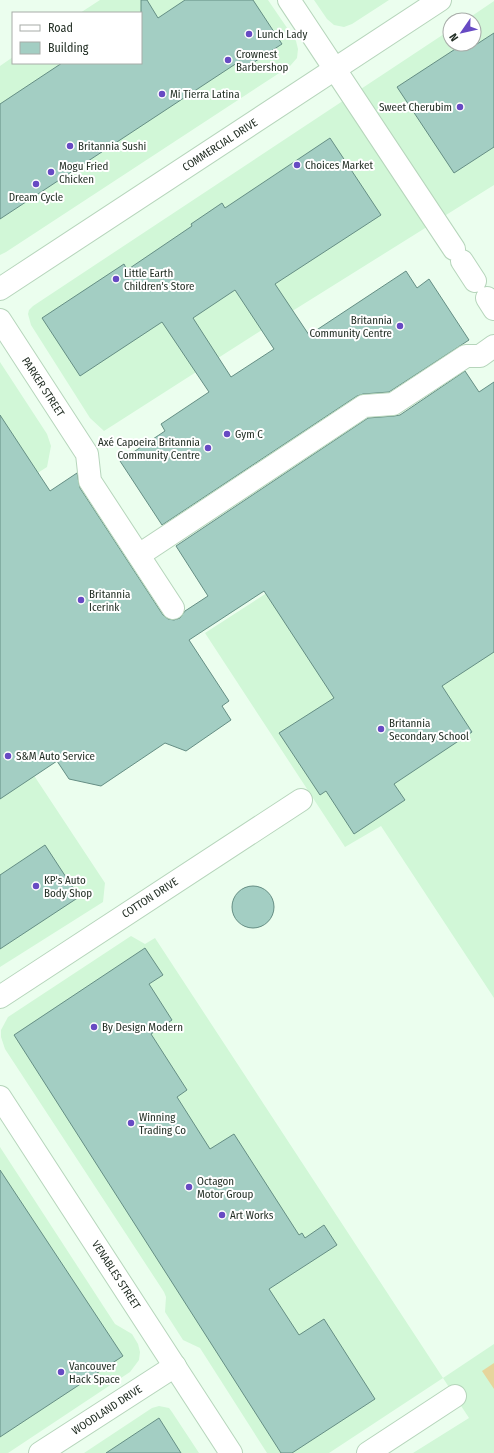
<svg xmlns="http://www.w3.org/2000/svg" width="494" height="1453" viewBox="0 0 494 1453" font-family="'Fira Sans Condensed',sans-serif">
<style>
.built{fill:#d1f7d7}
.green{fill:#e6d59c}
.building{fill:#a3cec3;stroke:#658e84;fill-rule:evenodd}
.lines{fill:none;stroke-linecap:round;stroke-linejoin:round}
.street-casing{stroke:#b6d5bb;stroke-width:24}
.secondary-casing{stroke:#b6d5bb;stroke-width:24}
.street{stroke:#fff;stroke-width:22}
.secondary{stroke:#fff;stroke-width:22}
.poi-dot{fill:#674ac3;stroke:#fff;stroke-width:1.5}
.labels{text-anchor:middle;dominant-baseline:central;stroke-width:4;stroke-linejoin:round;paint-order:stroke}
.poi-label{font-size:11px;fill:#232f25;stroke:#fff;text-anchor:start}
.street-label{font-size:11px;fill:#232f25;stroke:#fff}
</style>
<rect width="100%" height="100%" fill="#ebfeee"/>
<!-- built -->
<path class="built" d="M100,0H268L296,41L298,49L297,58L290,66L6,252L0,255V66L13,57V63H141V13H80Z
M314,0H389L352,24L344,27L334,25L327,19Z
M494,1V185L254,335L104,431L90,418L31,325L28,314L29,310L33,306L450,30V44H474V20H466Z
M0,362L47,434L51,446L47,467L0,497Z
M449,475L494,490V998L381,826L345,847L205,633Z
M0,724L105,883L103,902L0,967Z
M131,936L145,944L155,938L443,1378L494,1344V1453H413L469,1418L443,1378L329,1453H267L200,1348L183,1340L165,1312L166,1297L164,1292L5,1049L1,1037V1030L8,1017Z
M0,1147L115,1324L132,1334L138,1344L140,1352L139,1360L130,1372L8,1453H0Z
M159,1406L169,1408L172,1412L199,1453H84L152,1408Z"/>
<!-- green -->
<path class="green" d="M494,1363V1389L482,1371Z"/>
<!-- building -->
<path class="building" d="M141,0H147L158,18L185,0H253L282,44L245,68L240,61L0,219V104L62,63H141Z
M494,33V147L454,173L397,87L463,44H477Z
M330,138L381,215L275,284L309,335L406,271L417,288L429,279L469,340L389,392L363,394L357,396L162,525L120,461L165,431L161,424L209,392L162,322L80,376L42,318L124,264L127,270L192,226L191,224L222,203L225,208ZM235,290L274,349L231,377L193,318Z
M465,371L479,392L494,382V652L442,686L472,732L394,784L405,800L354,834L326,791L320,795L279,733L334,698L264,591L189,640L229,701L222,706L231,720L186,751L165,743L101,786L69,779L57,761L0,799V415L50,491L77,473L80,488L163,615L168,619L174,620L180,618L185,611L208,596L176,546L368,418L394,416L400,415Z
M45,845L79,897L0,949V875Z
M232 907a21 21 0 1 1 42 0a21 21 0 1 1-42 0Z
M145,948L163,975L149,984L172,1020L151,1034L187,1090L177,1097L210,1149L234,1134L299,1235L302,1233L305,1238L324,1225L337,1245L269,1289L299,1335L324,1319L375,1399L292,1453H281L14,1035Z
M0,1170L123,1356L0,1437Z
M159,1418L181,1453H106Z"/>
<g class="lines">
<defs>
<path id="street" d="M289,0L454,249
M462,261L475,281
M487,298L494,309
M0,320L87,454L90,481L173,608
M139,555L364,406L393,404L466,356H480L494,346
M0,997L301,800
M40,1453L175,1366
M368,1453L455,1396"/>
<path id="secondary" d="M0,289L440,0
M0,1097L231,1453"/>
</defs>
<!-- street casing -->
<use href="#street" class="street-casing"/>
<!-- secondary casing -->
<use href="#secondary" class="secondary-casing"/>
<!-- street -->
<use href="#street" class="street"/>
<!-- secondary -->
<use href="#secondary" class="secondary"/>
</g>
<!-- markers -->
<g class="poi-dot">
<circle cx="249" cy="34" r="4"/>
<circle cx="228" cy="60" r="4"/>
<circle cx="162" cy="94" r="4"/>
<circle cx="460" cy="107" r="4"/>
<circle cx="70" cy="146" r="4"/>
<circle cx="297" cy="165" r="4"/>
<circle cx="51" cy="172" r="4"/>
<circle cx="36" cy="184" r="4"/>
<circle cx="116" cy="279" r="4"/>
<circle cx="400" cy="326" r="4"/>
<circle cx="227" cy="434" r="4"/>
<circle cx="208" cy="448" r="4"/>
<circle cx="81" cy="600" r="4"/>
<circle cx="381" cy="729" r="4"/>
<circle cx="8" cy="756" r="4"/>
<circle cx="36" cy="886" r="4"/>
<circle cx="94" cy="1027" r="4"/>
<circle cx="131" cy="1123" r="4"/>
<circle cx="189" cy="1187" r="4"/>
<circle cx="222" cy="1215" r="4"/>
<circle cx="61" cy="1372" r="4"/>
</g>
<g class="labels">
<!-- poi labels -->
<g class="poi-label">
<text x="257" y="34">Lunch Lady</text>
<text x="236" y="54">Crownest<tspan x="236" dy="13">Barbershop</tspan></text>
<text x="170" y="94">Mi Tierra Latina</text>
<text x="452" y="107" text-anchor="end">Sweet Cherubim</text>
<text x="78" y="146">Britannia Sushi</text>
<text x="305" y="165">Choices Market</text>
<text x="59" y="166">Mogu Fried<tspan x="59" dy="13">Chicken</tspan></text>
<text x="36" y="197" text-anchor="middle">Dream Cycle</text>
<text x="124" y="273">Little Earth<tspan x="124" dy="13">Children's Store</tspan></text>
<text x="392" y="320" text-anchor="end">Britannia<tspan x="392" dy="13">Community Centre</tspan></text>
<text x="235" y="434">Gym C</text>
<text x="200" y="442" text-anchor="end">Axé Capoeira Britannia<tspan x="200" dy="13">Community Centre</tspan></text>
<text x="89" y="594">Britannia<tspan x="89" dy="13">Icerink</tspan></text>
<text x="389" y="723">Britannia<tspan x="389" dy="13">Secondary School</tspan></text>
<text x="16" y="756">S&amp;M Auto Service</text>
<text x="44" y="880">KP's Auto<tspan x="44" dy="13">Body Shop</tspan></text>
<text x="102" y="1027">By Design Modern</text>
<text x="139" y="1117">Winning<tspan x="139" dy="13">Trading Co</tspan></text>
<text x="197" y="1181">Octagon<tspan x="197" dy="13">Motor Group</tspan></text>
<text x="230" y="1215">Art Works</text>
<text x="69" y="1366">Vancouver<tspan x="69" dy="13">Hack Space</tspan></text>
</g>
<!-- street labels -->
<g class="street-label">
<text transform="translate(220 145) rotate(-33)">COMMERCIAL DRIVE</text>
<text transform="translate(43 387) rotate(57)">PARKER STREET</text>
<text transform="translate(150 898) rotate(-33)">COTTON DRIVE</text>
<text transform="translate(116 1275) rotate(57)">VENABLES STREET</text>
<text transform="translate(107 1410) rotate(-33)">WOODLAND DRIVE</text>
</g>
</g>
<!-- legend -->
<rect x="12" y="12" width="130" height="52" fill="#ffffff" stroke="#a7aca8"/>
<rect x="20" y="25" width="20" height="6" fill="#ffffff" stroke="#a7aca8"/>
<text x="48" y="32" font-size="12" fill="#232f25">Road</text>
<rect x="20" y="42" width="20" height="12" fill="#a3cec3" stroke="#a7aca8"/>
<text x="48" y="52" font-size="12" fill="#232f25">Building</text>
<!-- north arrow -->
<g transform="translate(462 32) rotate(236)"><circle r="19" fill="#ffffff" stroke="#a7aca8"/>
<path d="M0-3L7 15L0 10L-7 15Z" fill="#674ac3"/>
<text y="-6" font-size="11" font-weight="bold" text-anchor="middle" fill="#232f25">N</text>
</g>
</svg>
